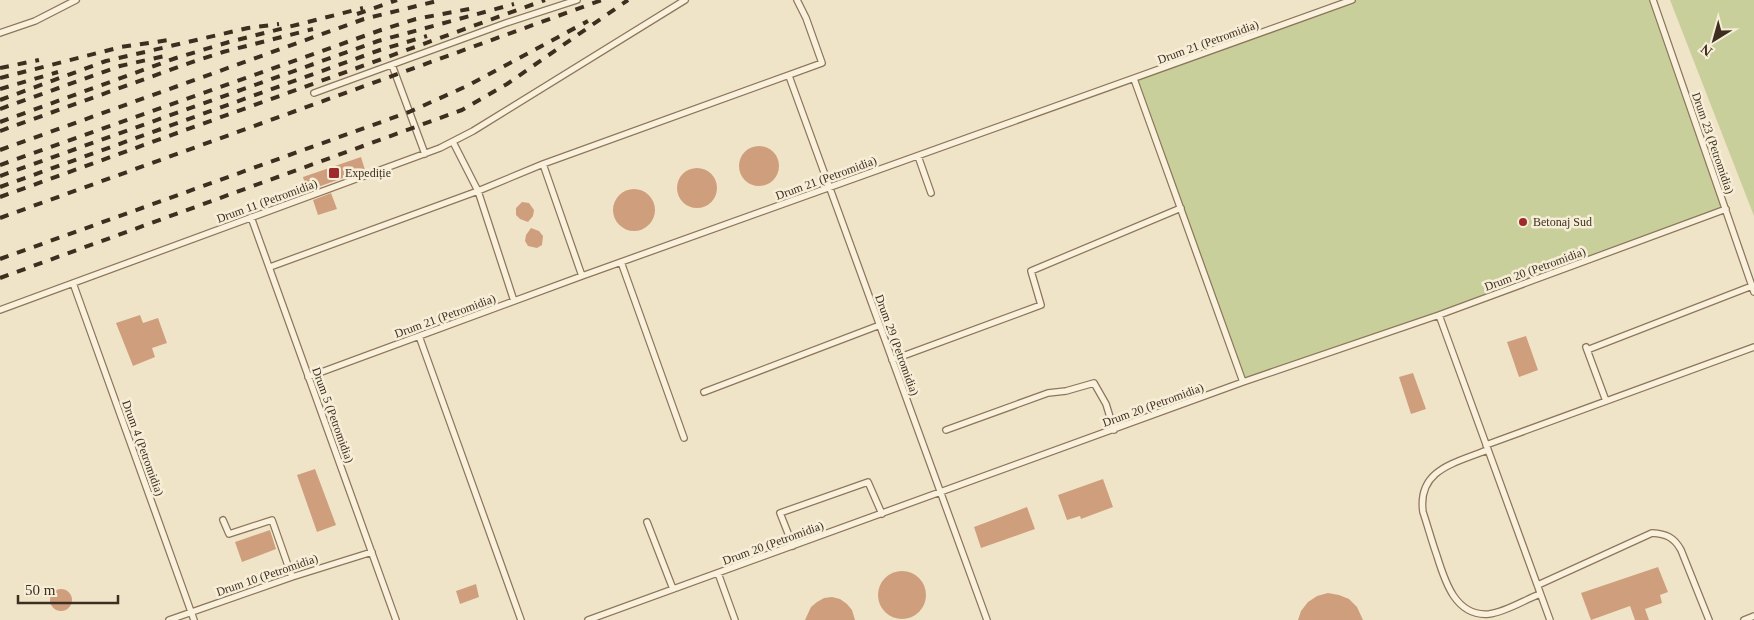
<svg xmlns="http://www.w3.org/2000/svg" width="1754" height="620" viewBox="0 0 1754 620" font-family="'Times New Roman',serif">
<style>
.green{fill:#c9cf9b}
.building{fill:#cf9f7d}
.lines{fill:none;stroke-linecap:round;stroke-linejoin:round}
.service-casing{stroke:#8d765c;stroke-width:8}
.service{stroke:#faf1dc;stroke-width:5.5}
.rail{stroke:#3d2e20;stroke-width:4;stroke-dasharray:9 9;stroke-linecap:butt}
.poi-dot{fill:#9e2a2b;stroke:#f7eed8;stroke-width:2}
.labels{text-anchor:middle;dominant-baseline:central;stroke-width:5;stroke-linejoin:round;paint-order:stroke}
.street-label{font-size:12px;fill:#3d2e20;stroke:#f7eed8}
.poi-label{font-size:12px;fill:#3d2e20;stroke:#f7eed8;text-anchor:start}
</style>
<rect width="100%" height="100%" fill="#f0e4c8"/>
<!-- green -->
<path class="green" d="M1352,0H1653L1726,209L1243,382L1134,79Z
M1670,0H1754V216Z"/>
<!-- building -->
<path class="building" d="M739 166a20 20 0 1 1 40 0a20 20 0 1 1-40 0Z
M361,157L365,170L307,191L303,177Z
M677 188a20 20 0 1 1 40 0a20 20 0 1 1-40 0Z
M613 210a21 21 0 1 1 42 0a21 21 0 1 1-42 0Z
M331,193L337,209L318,215L313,200Z
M522,202L529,203L534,210L533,216L528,222L520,219L516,215V208Z
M531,228L539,231L543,236L542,245L537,248L528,246L525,241L526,235Z
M140,315L143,323L158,318L167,343L152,348L155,357L133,366L116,323Z
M1526,336L1538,370L1519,377L1507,342Z
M1413,373L1426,409L1411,414L1399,377Z
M315,469L336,525L317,532L297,475Z
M1103,479L1113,507L1081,519L1080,516L1067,520L1058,495Z
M1027,507L1035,529L981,548L974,527Z
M270,530L276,549L242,562L235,542Z
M1658,567L1668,592L1660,595L1662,603L1645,609L1649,620H1635L1630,606L1591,620L1581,593Z
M878 595a24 24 0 1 1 48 0a24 24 0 1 1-48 0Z
M476,584L479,597L460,604L456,591Z
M50 600a11 11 0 1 1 22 0a11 11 0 1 1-22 0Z
M1328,593L1339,595L1349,599L1357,607L1363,620H1298L1301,611L1308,602L1317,596Z
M832,597L840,599L847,604L852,610L855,620H805L811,607L817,602L824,598Z"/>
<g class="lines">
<defs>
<path id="service" d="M1653,0L1754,292
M0,33L35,21L76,0
M392,65L425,154
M789,76L987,620
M1134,79L1243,382
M314,93L506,23L577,0
M453,142L478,191L514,301
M918,156L931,193
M543,164L582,276
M251,217L396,620
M621,262L684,438
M270,267L478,191L543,164L822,63L806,18L797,0
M73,283L194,620
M0,310L440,148L473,131L685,0
M1439,315L1550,620
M419,336L521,620
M1586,347L1606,401
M1587,350L1752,286
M892,360L1041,305L1031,271L1181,208
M308,377L582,276L1352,0
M704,392L880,325
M946,430L1048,393L1066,391L1094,383L1106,404L1114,430
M1486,445L1754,347
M1487,450C1456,463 1417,469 1423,512C1428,527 1432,542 1437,556C1445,582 1456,617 1489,614C1506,612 1524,600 1540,594
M223,520L229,534L272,520L292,577
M647,522L673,589
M793,546L780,513L868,482L882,514
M718,573L735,620
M1538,585L1652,533C1666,534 1674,537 1681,550L1709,620
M169,620L292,577L372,552
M588,620L1243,382L1439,315L1726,209
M1744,620L1754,616"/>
</defs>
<!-- service casing -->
<use href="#service" class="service-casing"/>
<!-- service -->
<use href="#service" class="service"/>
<!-- rail -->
<path class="rail" d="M357,14L397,0
M0,68L39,60
M0,78L121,47L169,40
M0,89L58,72
M0,100L106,61L248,28L279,24
M0,109L120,66L169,55
M0,122L176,58L229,42L363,8
M0,131L195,61L223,52L313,29
M0,150L364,19L441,0
M0,165L381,30L416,19L474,8
M0,176L378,41L514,4
M0,187L380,50L427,36
M0,197L545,0
M0,218L602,0
M0,259L409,112L467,86L588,21
M0,278L462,110L507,84L628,0"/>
</g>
<!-- markers -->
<g class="poi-dot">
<rect x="328" y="167" width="12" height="12" rx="2.5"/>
<circle cx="1523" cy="222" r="5"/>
</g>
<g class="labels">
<!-- street labels -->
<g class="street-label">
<text transform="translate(1208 42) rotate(-20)">Drum 21 (Petromidia)</text>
<text transform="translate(1713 143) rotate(71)">Drum 23 (Petromidia)</text>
<text transform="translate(826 178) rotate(-20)">Drum 21 (Petromidia)</text>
<text transform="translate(267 201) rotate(-20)">Drum 11 (Petromidia)</text>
<text transform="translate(1535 269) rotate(-20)">Drum 20 (Petromidia)</text>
<text transform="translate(445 316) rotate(-20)">Drum 21 (Petromidia)</text>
<text transform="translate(897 345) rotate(70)">Drum 29 (Petromidia)</text>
<text transform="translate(1153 405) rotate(-20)">Drum 20 (Petromidia)</text>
<text transform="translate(333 415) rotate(70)">Drum 5 (Petromidia)</text>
<text transform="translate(143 448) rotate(70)">Drum 4 (Petromidia)</text>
<text transform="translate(773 543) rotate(-20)">Drum 20 (Petromidia)</text>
<text transform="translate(267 575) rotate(-19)">Drum 10 (Petromidia)</text>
</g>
<!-- poi labels -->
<g class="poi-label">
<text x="345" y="173">Expediție</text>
<text x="1533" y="222">Betonaj Sud</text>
</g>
</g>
<!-- north arrow -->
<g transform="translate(1714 40) rotate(217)" stroke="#f7eed8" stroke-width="4" paint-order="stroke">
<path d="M0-4L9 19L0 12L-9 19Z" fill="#3d2e20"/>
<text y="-8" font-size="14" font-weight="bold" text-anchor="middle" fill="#3d2e20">N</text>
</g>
<!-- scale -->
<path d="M18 595v8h100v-8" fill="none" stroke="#3d2e20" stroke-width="2.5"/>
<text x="25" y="595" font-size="15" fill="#3d2e20" stroke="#f7eed8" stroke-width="4" paint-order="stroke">50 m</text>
</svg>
